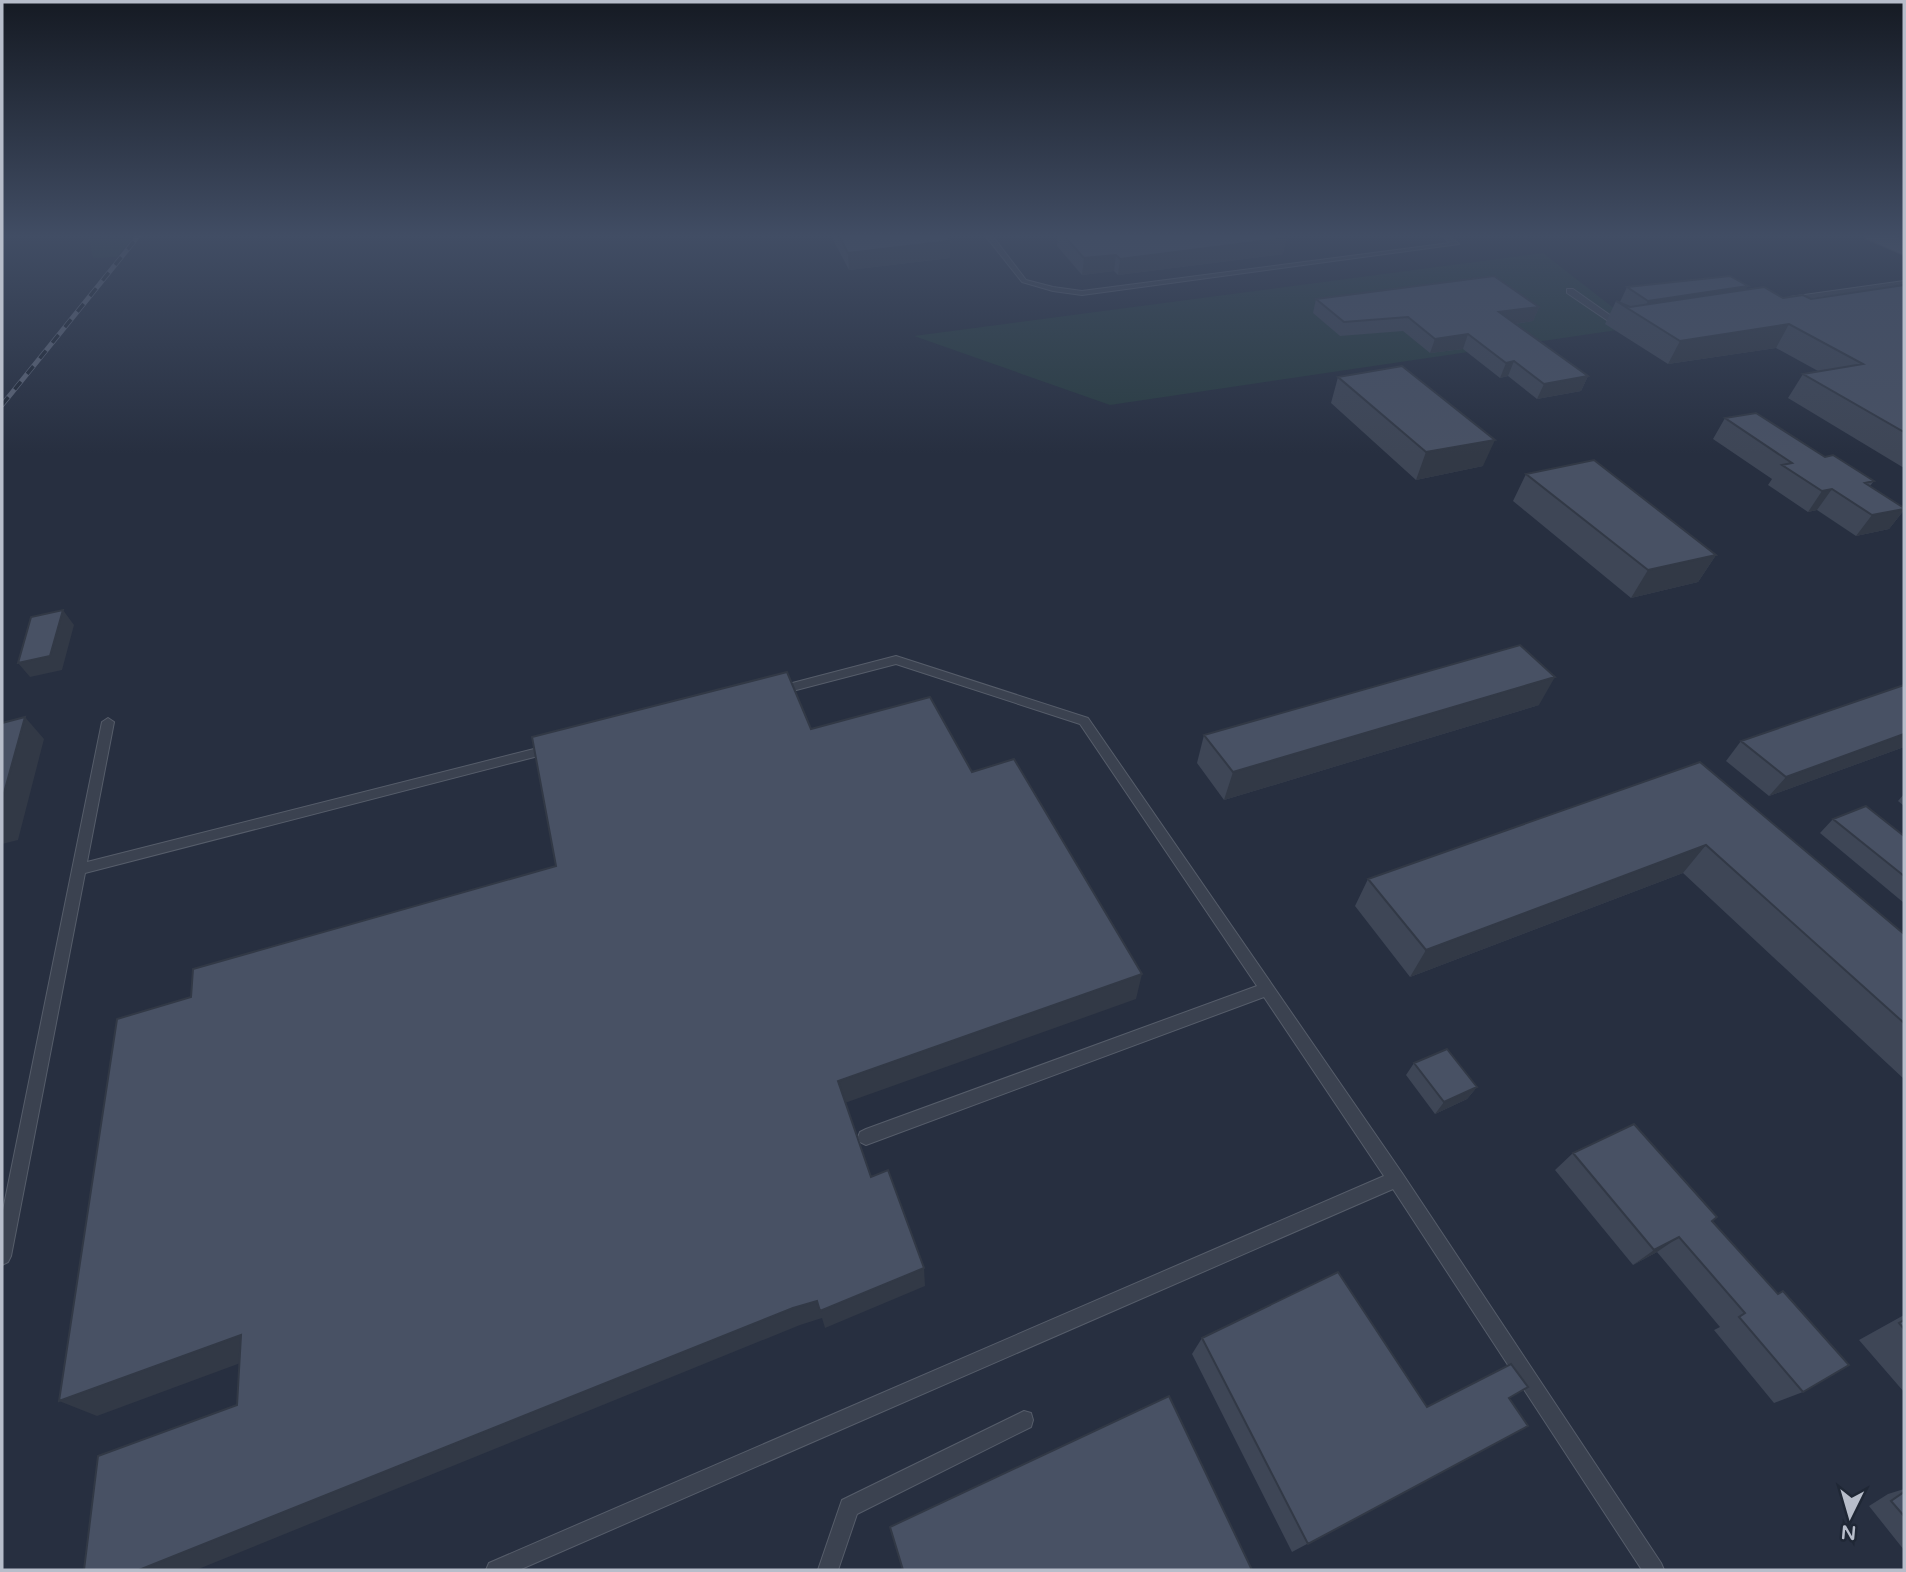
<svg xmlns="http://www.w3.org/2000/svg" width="1906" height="1572" viewBox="0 0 1906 1572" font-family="'Varela Round',sans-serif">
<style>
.green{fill:#293c41}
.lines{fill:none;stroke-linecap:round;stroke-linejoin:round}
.service-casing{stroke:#565d6a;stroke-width:2}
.primary-casing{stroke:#444b59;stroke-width:2}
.service{fill:#3b4250;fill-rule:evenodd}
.primary{fill:#596170;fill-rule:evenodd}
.rail-casing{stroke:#5d6577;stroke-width:5}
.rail{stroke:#1f2735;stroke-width:3.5;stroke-dasharray:10;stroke-linecap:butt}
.wall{fill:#3e4656}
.shaded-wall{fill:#323946}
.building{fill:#485164;stroke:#323946;stroke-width:2}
</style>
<rect width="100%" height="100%" fill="#272f40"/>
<!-- green -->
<path class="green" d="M93,234H135L117,257L93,258L89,240Z
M1543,253L1638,327L1110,405L914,336Z"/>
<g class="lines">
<defs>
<path id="service" d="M984,234H991L1026,280L1053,287L1082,291L1450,243L1440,234H1447L1459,244L1082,295L1053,291L1022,282Z
M1904,281V285L1790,301L1786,299L1790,297Z
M1567,289H1573L1624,325L1617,327L1567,293Z
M896,656L1088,718L1402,1173L1661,1563L1664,1570H1642L1393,1189L519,1570H486L489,1563L1384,1176L1264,997L866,1145L860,1142L858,1137L860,1132L866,1129L1257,986L1080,724L896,664L777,695L771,691L777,687Z
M108,718L114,722L87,862L550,745L556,749L550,753L85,873L11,1256L8,1262L2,1265V1215L102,722Z
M1024,1411L1031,1413L1033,1420L1031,1427L857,1514L838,1570H818L842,1500Z"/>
<path id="primary" d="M1862,234H1889L1904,241V255L1865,238Z"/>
</defs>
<!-- service casing -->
<use href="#service" class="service-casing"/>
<!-- primary casing -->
<use href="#primary" class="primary-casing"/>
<!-- service -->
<use href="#service" class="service"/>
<!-- primary -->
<use href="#primary" class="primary"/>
<defs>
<path id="rail" d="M2,405L140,234"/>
</defs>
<!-- rail casing -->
<use href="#rail" class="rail-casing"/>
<!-- rail -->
<use href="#rail" class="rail"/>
</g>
<!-- wall -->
<path class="wall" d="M830,234H946L950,258L849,270Z
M1058,234H1281L1286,238L1283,254L1118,275L1114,271L1082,275L1057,246Z
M1904,285V468L1788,398L1803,374L1818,371L1776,348L1668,364L1605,324L1616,301L1620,302L1627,287L1746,290L1783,298L1811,299Z
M1316,299L1539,307L1533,321L1515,324L1588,376L1581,391L1537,399L1508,376L1500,378L1463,349L1430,353L1403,331L1340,336L1313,313Z
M1338,377L1483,466L1416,480L1331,403Z
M1725,418L1874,481L1870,486L1904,508V510L1889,529L1856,536L1817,510L1808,512L1768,485L1772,479L1713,439Z
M1526,474L1716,555L1698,582L1631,598L1513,501Z
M1904,685V747L1769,796L1726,761L1741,741Z
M1539,705L1224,800L1197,763L1204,735Z
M1700,762L1904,934V1079L1683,873L1410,977L1355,906L1368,879Z
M1904,794V806L1898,801Z
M1833,819L1904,836V903L1820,833Z
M1414,1063L1477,1087L1467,1099L1435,1114L1406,1075Z
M1573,1153L1712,1221L1777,1294L1783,1291L1803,1392L1774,1403L1714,1330L1720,1327L1657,1252L1633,1265L1555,1170Z
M1904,1315V1392L1859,1340Z
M1202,1338L1427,1407L1528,1426L1292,1552L1192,1354Z
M1904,1489V1550L1869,1506L1888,1494Z"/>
<!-- shaded-wall -->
<path class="shaded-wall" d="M1286,238L1283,254L1118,275L1120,259Z
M950,241V258L849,270L848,253Z
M1116,255L1114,271L1082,275L1084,258Z
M1748,286L1739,303L1640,316L1648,301Z
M1539,307L1533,321L1494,327L1499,312Z
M1789,324L1776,348L1668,364L1680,341Z
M1468,334L1463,349L1430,353L1435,339Z
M1514,361L1508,376L1500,378L1506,363Z
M1588,376L1581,391L1537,399L1544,384Z
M1495,440L1483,466L1416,480L1426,452Z
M1832,489L1817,510L1808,512L1822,491Z
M1904,509V510L1889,529L1856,536L1872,515Z
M1716,555L1698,582L1631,598L1648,570Z
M63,610L74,625L62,670L30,677L18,663Z
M1555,677L1539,705L1224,800L1233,772Z
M25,717L44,739L18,840L2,844V800Z
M1904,734V747L1769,796L1786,777Z
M1706,845L1683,873L1410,977L1426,950Z
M1142,974L1136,999L842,1104L838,1081Z
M1477,1087L1467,1099L1435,1114L1444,1102Z
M1679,1237L1657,1252L1633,1265L1654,1250Z
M924,1268L925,1286L825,1328L822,1318L800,1325L196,1570H139L793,1308Z
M241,1335L270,1352L97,1416L59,1401Z"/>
<!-- building -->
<path class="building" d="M838,234H946L950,241L848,253Z
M1062,234H1281L1286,238L1120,259L1116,255L1084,258Z
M1494,276L1539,307L1499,312L1588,376L1544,384L1514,361L1506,363L1468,334L1435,339L1408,317L1344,322L1316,299Z
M1730,276L1748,286L1648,301L1627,287Z
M1904,285V432L1803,374L1863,364L1789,324L1680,341L1616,301L1630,307L1764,287L1783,298L1803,295L1811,299Z
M1402,366L1495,440L1426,452L1338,377Z
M1756,413L1825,457L1833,455L1874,481L1865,483L1904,508V509L1872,515L1832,489L1822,491L1782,465L1792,463L1725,418Z
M1594,460L1716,555L1648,570L1526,474Z
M63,610L50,656L18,663L31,617Z
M1520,645L1555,677L1233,772L1204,735Z
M787,672L811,729L930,697L972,772L1014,759L1142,974L838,1081L871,1177L888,1170L924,1268L820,1311L817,1301L793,1308L139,1570H84L98,1456L237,1405L241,1335L59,1401L117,1019L191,997L193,969L556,866L532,737Z
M1904,685V734L1786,777L1741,741Z
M25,717L2,800V723Z
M1700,762L1904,934V1023L1706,845L1426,950L1368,879Z
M1866,806L1904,836V876L1833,819Z
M1447,1049L1477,1087L1444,1102L1414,1063Z
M1634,1124L1717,1217L1712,1221L1778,1294L1783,1291L1849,1365L1803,1392L1739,1317L1745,1313L1679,1237L1654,1250L1573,1153Z
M1338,1272L1427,1407L1511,1364L1528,1387L1509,1398L1528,1426L1308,1544L1202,1338Z
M1904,1320V1329L1899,1323Z
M1169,1396L1252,1570H903L890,1527Z
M1904,1492V1516L1891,1501Z"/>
<!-- sky -->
<linearGradient id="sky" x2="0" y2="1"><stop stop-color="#151a23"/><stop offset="0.52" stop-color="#414d64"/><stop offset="1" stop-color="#414d64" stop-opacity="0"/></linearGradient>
<rect width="1906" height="454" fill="url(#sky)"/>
<!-- border -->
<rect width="1906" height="1572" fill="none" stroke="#b7bdca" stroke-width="7"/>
<!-- north arrow -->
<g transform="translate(1850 1516) rotate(185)" stroke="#1f2735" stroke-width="5" paint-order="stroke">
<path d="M0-5L12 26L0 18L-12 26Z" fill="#b7bdca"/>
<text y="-10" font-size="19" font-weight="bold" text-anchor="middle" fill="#b7bdca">N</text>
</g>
</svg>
